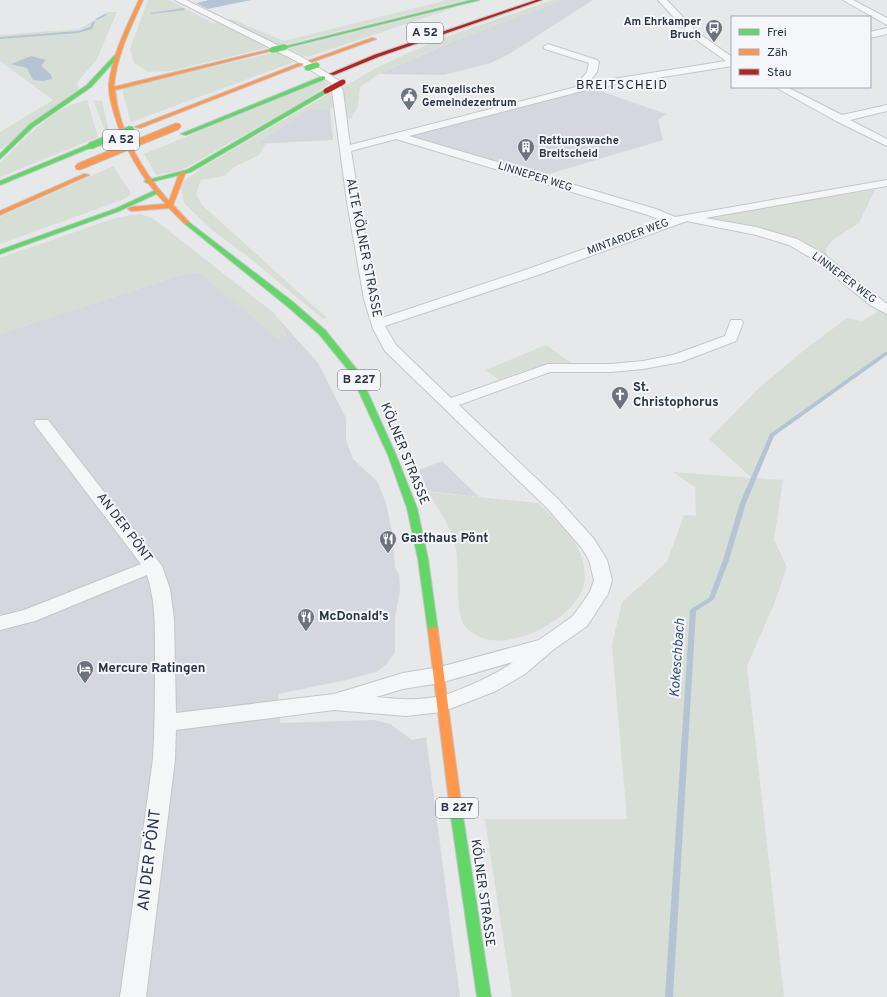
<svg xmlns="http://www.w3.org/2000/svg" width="887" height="997" viewBox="0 0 887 997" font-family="Overpass,sans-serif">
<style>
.built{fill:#d4d7dd}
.green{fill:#d6ded6}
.water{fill:#b4c4d5}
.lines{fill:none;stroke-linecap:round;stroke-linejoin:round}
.stream{fill:#b4c4d5;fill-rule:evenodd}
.street-casing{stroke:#c4c6c8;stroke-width:2}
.fast-casing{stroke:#c2c5c8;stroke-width:2}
.slow-casing{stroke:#c2c5c8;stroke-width:2}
.jam-casing{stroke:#c2c5c8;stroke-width:2}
.street{fill:#f5f6f7;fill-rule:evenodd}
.fast{fill:#63d668;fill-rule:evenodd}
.slow{fill:#ff974d;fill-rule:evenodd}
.jam{fill:#b3261e;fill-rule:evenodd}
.fast-bridge-far1-casing{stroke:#b8bbbf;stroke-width:6;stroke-linecap:butt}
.fast-bridge-casing{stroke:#b8bbbf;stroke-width:8;stroke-linecap:butt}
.slow-bridge-casing{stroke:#b8bbbf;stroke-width:8;stroke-linecap:butt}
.jam-bridge-casing{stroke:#b8bbbf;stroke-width:6;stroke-linecap:butt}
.fast-bridge-far1{stroke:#63d668;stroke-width:5}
.fast-bridge{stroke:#63d668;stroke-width:6}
.slow-bridge{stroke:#ff974d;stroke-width:6}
.jam-bridge{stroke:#b3261e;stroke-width:5}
.labels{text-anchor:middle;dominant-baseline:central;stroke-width:4;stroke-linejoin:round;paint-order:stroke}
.far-poi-label{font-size:11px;font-weight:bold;fill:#2b3445;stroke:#f4f6f9;text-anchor:start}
.far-street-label{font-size:11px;fill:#2b3445;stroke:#f4f6f9}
.shield{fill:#f4f6f9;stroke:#676e7b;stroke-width:1}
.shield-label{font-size:12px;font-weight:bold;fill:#2b3445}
.far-quarter-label{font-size:13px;letter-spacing:1px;fill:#1d2536;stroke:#f4f6f9}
.street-label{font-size:13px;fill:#2b3445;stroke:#f4f6f9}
.poi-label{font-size:13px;font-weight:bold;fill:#2b3445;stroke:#f4f6f9;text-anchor:start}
.water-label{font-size:14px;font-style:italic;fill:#34527a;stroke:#f4f6f9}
.near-street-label{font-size:16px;fill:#2b3445;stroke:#f4f6f9}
</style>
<rect width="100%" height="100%" fill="#e6e8ea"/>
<!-- built -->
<path class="built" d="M563,0H593L509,54L491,63L444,75L379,74L473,33Z
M592,88L666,114L658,120L663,140L542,176L407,136Z
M324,99L330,109L333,140L256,144Z
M198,272L277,317L318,363L346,418V440L353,459L377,481L386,503L393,537L395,568L399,574L400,590L395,618V652L387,664L376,672L346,680L278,694L280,723L374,720L390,724L412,740L426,737L460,997H0V334L177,276Z
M442,461L479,497L428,491L419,470Z"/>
<!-- green -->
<path class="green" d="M148,0H169L213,23L218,22L267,48L170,71L148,72L143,68L134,63L130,49Z
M447,0H465L278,46L226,20L231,19L284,41Z
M553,0H563L442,46L379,74L360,87L358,106L351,119L347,118L343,87L378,67L437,40Z
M454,8L307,57L288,49Z
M107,12H117L96,61L77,82L79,90L0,150V132L53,100L0,61V35L80,29Z
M276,52L294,62L131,122L124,97L123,88Z
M323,81L329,84L300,103L182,170L156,175L144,154Z
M332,92L334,107L330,109H310L257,143H266L259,155L234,167L224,176L201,180L196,194L202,205L327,318L323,319L251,259L212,230L184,203L181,188L184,181L203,167Z
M87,100L98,137L0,177V163C26,138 51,108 87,100Z
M93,100L102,101L109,132L106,133Z
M113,166L130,192L131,195L122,200L0,244V217Z
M875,190L859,223L834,239L826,248L828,262L807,247L710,221L709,217L831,196Z
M140,214L151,217L274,313L284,327L286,336L277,338L198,272L177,276L0,334V258L115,218Z
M881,310L887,313V355L773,436L756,478L783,480L774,540L787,567L774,604L747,666L784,997H512L485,819H627L612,645L622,602L667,562L684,515L696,516L695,487L673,472L752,478L709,439L760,387L803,351L847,318L862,321Z
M546,345L571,363C545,363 523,371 499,380L486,370Z
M428,492L538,503C551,516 568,530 577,546C582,555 587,574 584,584C575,622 494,663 465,626C454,612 460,568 456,548C452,528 438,509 428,492Z"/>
<!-- water -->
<path class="water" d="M209,0H251L208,9L196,3Z
M31,56L46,60L41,65L51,75L52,79L43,81L33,80L27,68L11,64Z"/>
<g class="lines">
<!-- stream -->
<path class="stream" d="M184,8L185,10L151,14L150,13Z
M105,14L107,15L97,20L95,19Z
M93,21L95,22L92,29L78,33L0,39V37L78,31L90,27Z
M885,352H887V355L774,436L746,503L729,560L714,599L713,600L696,611L673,997H665L690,610L691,609L709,598L723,560L740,503L770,434Z"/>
<defs>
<path id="street" d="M175,0H186L302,57L338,80L343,91L350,145L580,86L578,83L587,72L589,63L545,49L543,47L548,44L597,60L599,62L597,72L588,83L726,61L691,36L658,0H667L697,32L732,57V66L594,88L409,136L656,209L675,217L887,180V186L705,218L756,227L797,239L822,253L887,304V314L870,305L813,259L789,245L756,235L687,221L538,275L385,326L396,345L451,398L548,364H611L643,361L673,355L725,336L731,320H741L743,323L736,341L681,362L643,369L611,372H550L459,405L559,500L594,539L607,560L612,580L608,594L587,626L553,650L525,674L496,691L442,712L406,716L334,710L176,730L175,759L146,997H120L153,759C155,725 155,692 155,658C155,630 156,602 147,575L35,621L0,630V616L24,610L141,564L36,426L34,423L36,420H48L162,566L170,589L174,619L176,713L334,694L403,673L440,667L539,640L573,616L590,592L594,580L589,560L581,547L547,508L385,351L373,329L364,299L347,202L331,83L296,61ZM396,139L648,215L663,221L528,269L382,318L363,224L351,151ZM513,662C497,674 460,691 440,696C419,701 397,699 376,697L403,689L440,683Z
M843,0H853L887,18V25Z
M887,28V34L870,38V32Z
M775,87H787L842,115L887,105V111L850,120L887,139V146L836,121Z"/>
<path id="fast" d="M472,0H479L285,48L283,47Z
M115,55L119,56L91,87L33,127L0,159V154L29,125L87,85Z
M323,76L325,77V79L186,135L181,134Z
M326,89L329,91L328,92L191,172L147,183L144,181L187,170Z
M90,144L93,146L92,147L0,185V181Z
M156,190L159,192L158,193L119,211L0,254V250L115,209Z
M186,220L293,302L325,330L358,371L396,455L417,508L428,559L438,631L437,634H429L428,631L418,559L407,508L388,455L350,372L319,334L287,306L184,223L183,222Z
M456,805L460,806L462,810L491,997H477L450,810L452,806Z"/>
<path id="slow" d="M139,0H143C131,27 116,56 114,87L272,49L274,50L115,90C119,131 141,170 169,201L179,174L182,172L185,174L173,205L189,222L186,224L184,223L169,208L131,211L128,209L131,207L166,204C141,178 124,148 114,113C111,103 108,93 109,83C113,53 127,26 139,0Z
M372,38L376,39L312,62L308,61Z
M300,63L304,64L140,128L135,127Z
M84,174L89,175L0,215V211Z
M433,627L437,628L438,631L462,810L460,814L456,815L452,814L450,810L428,631L429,628Z"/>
<path id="jam" d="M536,0H542L378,57L334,75L329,74L374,55Z"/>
</defs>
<!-- street casing -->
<use href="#street" class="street-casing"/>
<!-- fast casing -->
<use href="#fast" class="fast-casing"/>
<!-- slow casing -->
<use href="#slow" class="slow-casing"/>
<!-- jam casing -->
<use href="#jam" class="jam-casing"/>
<!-- street -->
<use href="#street" class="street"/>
<!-- fast -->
<use href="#fast" class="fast"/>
<!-- slow -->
<use href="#slow" class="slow"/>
<!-- jam -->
<use href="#jam" class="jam"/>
<defs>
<path id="fast-bridge-far1" d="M272,50L285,47
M307,68L317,65"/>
<path id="fast-bridge" d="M90,146L131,129"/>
<path id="slow-bridge" d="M78,167L178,126"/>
<path id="jam-bridge" d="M326,91L343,82"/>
</defs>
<!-- fast-bridge-far1 casing -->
<use href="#fast-bridge-far1" class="fast-bridge-far1-casing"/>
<!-- fast-bridge casing -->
<use href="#fast-bridge" class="fast-bridge-casing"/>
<!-- slow-bridge casing -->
<use href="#slow-bridge" class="slow-bridge-casing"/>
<!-- jam-bridge casing -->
<use href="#jam-bridge" class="jam-bridge-casing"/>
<!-- fast-bridge-far1 -->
<use href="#fast-bridge-far1" class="fast-bridge-far1"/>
<!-- fast-bridge -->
<use href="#fast-bridge" class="fast-bridge"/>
<!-- slow-bridge -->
<use href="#slow-bridge" class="slow-bridge"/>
<!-- jam-bridge -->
<use href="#jam-bridge" class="jam-bridge"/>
</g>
<!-- icons -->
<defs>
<symbol id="bus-pin" viewBox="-11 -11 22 30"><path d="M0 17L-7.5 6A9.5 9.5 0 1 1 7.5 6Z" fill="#6c737f" stroke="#f4f6f9"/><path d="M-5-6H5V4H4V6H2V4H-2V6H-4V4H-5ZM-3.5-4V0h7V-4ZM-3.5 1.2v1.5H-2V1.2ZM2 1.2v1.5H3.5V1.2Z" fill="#fff"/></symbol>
<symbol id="civic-pin" viewBox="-11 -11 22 30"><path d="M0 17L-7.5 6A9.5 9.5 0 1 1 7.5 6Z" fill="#6c737f" stroke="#f4f6f9"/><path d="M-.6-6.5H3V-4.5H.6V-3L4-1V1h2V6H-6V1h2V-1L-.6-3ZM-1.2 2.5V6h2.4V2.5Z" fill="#fff"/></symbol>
<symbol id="building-pin" viewBox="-11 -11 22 30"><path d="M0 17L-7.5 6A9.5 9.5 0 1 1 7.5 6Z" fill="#6c737f" stroke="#f4f6f9"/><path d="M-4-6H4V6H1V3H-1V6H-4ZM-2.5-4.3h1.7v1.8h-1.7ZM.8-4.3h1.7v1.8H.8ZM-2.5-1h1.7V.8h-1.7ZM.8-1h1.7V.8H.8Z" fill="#fff"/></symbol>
<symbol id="church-pin" viewBox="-11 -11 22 30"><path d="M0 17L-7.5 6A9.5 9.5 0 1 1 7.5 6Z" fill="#6c737f" stroke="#f4f6f9"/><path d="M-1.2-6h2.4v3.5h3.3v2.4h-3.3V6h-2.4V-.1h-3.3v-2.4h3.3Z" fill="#fff"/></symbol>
<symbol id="restaurant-pin" viewBox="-11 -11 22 30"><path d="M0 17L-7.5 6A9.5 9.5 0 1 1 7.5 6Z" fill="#6c737f" stroke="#f4f6f9"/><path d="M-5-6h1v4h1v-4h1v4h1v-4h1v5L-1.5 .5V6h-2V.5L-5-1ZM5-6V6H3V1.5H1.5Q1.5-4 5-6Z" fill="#fff"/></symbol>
<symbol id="hotel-pin" viewBox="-11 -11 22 30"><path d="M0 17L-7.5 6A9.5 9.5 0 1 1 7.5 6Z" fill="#6c737f" stroke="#f4f6f9"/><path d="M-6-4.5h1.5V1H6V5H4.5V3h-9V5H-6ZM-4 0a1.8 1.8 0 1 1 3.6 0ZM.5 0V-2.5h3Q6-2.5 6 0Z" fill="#fff"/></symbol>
</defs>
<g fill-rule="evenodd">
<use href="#bus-pin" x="704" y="18" width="20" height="27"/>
<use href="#civic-pin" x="399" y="86" width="20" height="27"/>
<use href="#building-pin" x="516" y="137" width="20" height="27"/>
<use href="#church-pin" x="610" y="385" width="20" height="27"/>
<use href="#restaurant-pin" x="378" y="529" width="20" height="27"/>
<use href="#restaurant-pin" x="296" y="607" width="20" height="27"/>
<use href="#hotel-pin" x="75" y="659" width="20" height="27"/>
</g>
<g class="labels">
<!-- far-poi labels -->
<g class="far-poi-label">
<text x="701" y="22" text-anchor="end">Am Ehrkamper<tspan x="701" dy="13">Bruch</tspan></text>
<text x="422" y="90">Evangelisches<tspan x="422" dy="13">Gemeindezentrum</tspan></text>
<text x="539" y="141">Rettungswache<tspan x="539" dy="13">Breitscheid</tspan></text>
</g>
<!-- far-street labels -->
<g class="far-street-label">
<text transform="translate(535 177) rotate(17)">LINNEPER WEG</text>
<text transform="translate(628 237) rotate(-20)">MINTARDER WEG</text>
<text transform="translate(844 278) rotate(37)">LINNEPER WEG</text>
</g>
<!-- shield labels -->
<g class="shield">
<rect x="407" y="23" width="36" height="20" rx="3"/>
<rect x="103" y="130" width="36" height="20" rx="3"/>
<rect x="338" y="370" width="42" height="20" rx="3"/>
<rect x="436" y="798" width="42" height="20" rx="3"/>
</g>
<g class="shield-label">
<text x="425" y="33">A 52</text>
<text x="121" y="140">A 52</text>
<text x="359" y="380">B 227</text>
<text x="457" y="808">B 227</text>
</g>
<!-- far-quarter labels -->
<g class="far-quarter-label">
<text x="622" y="86">BREITSCHEID</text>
</g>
<!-- street labels -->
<g class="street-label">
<text transform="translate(363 248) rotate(79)">ALTE KÖLNER STRASSE</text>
<text transform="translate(404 454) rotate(68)">KÖLNER STRASSE</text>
<text transform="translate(124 528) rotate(53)">AN DER PÖNT</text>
<text transform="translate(482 893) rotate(82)">KÖLNER STRASSE</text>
</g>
<!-- poi labels -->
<g class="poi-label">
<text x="633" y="388">St.<tspan x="633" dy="15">Christophorus</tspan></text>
<text x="401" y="539">Gasthaus Pönt</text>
<text x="319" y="617">McDonald's</text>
<text x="98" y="669">Mercure Ratingen</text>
</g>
<!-- water labels -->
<g class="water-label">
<text transform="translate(678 658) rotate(-86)">Kokeschbach</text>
</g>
<!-- near-street labels -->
<g class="near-street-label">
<text transform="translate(150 860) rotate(-83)">AN DER PÖNT</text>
</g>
</g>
<!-- legend -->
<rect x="731" y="16" width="140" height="72" fill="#f4f6f9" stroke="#a4a8b1"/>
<rect x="739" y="29" width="20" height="6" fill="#63d668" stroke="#a4a8b1"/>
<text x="767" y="36" font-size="12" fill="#2b3445">Frei</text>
<rect x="739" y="49" width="20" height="6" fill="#ff974d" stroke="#a4a8b1"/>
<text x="767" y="56" font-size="12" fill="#2b3445">Zäh</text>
<rect x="739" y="69" width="20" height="6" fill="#b3261e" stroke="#a4a8b1"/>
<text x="767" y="76" font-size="12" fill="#2b3445">Stau</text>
</svg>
